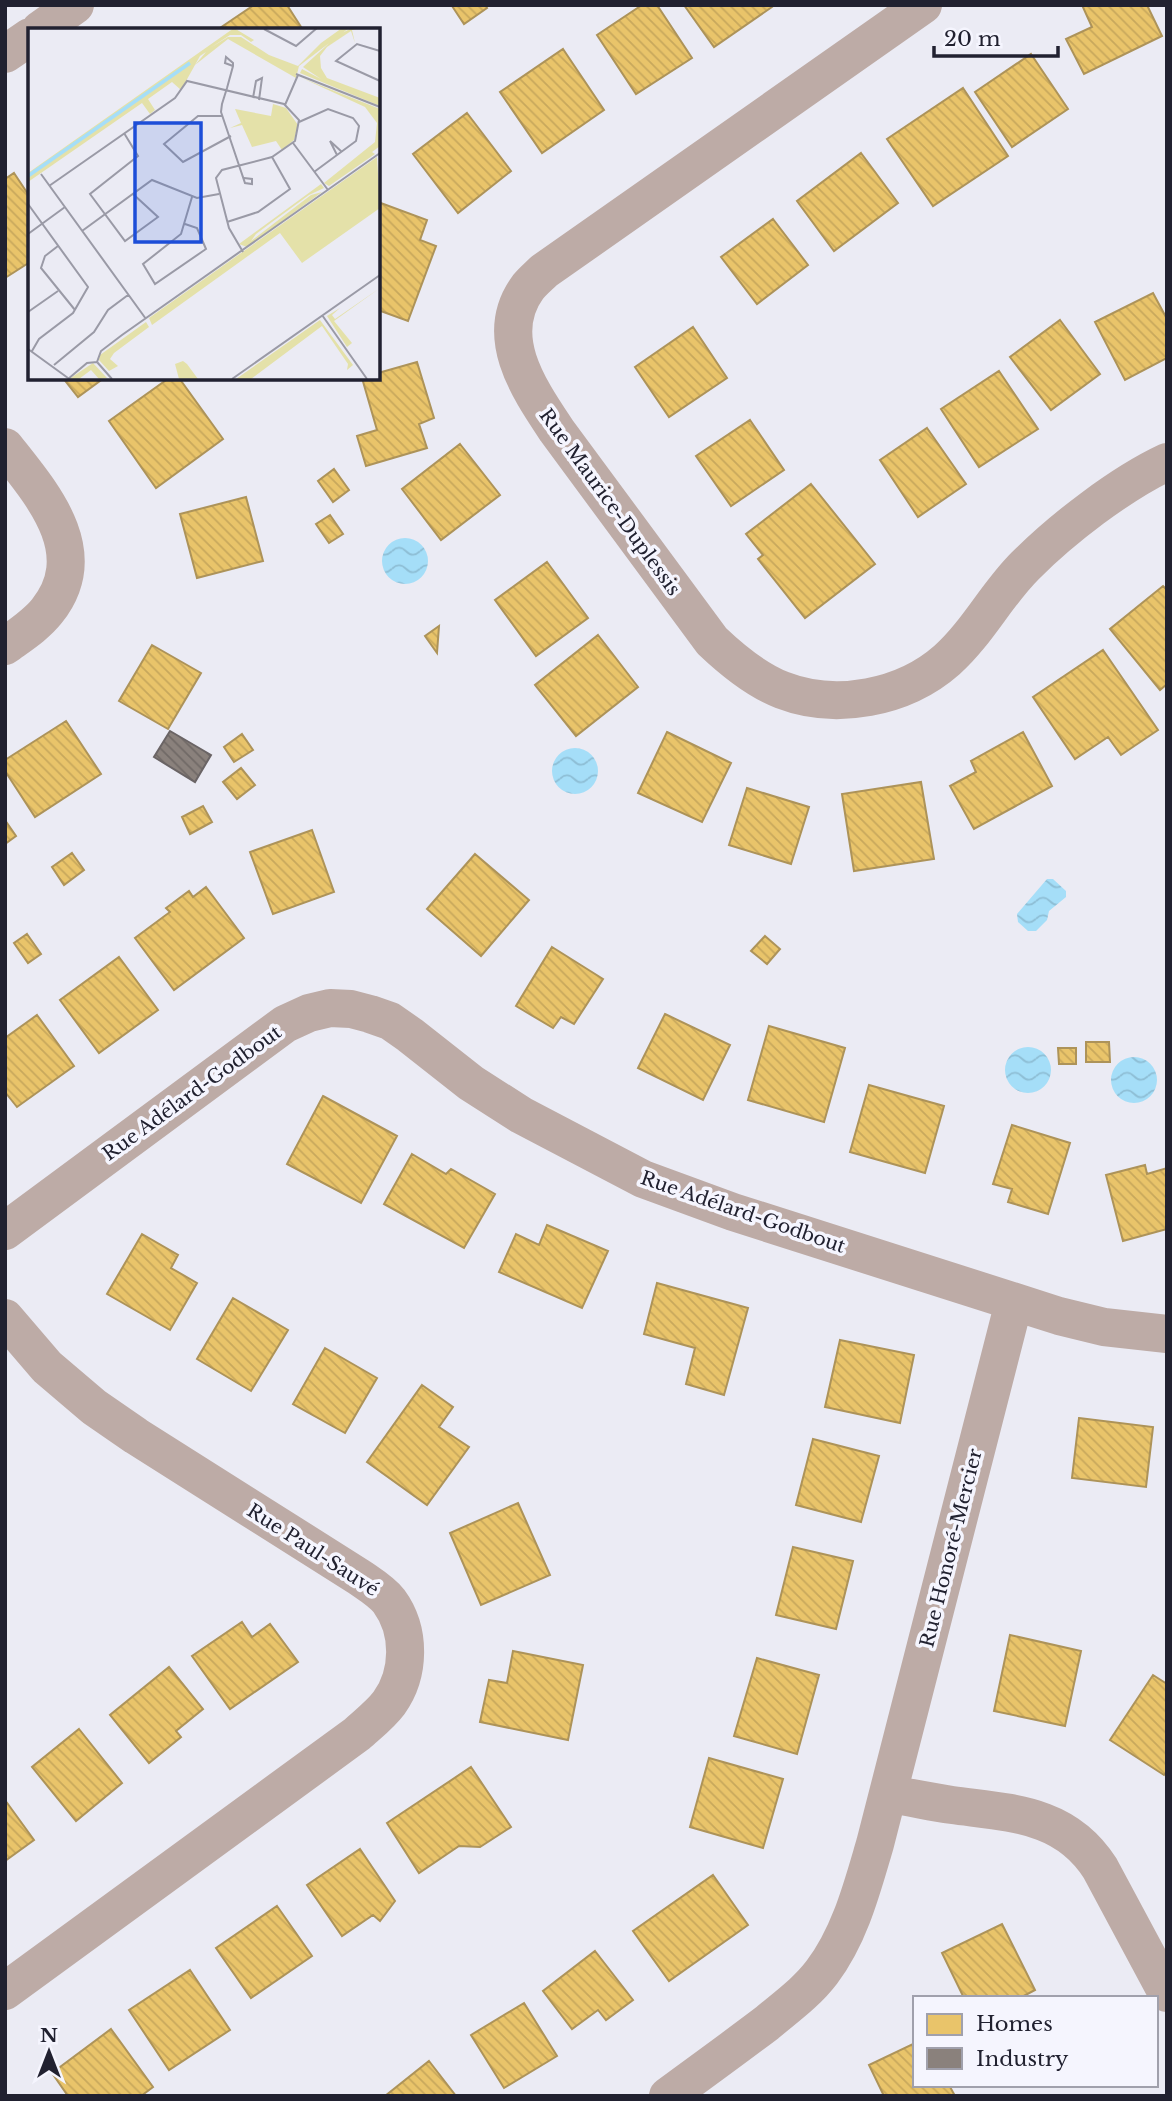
<svg xmlns="http://www.w3.org/2000/svg" width="1172" height="2101" viewBox="0 0 1172 2101" font-family="'Libre Baskerville',serif">
<style>
.water{fill:url(#water-waves)}
.homes{fill:url(#homes-back-hatch);stroke:#ad9359;stroke-width:2}
.industry{fill:url(#industry-back-hatch);stroke:#6a6465;stroke-width:2}
.lines{fill:none;stroke-linecap:round;stroke-linejoin:round}
.minor{stroke:#bdaba6;stroke-width:38}
.labels{text-anchor:middle;dominant-baseline:central;stroke-width:7;stroke-linejoin:round;paint-order:stroke}
.street-label{font-size:19px;fill:#212130;stroke:#f5f5fe}
.inset-river{fill:none;stroke:#a5def8;stroke-width:3.5}
.inset-road{fill:none;stroke:#9a9aa6;stroke-width:2}
.view{fill:#1d4ed8;fill-opacity:0.15;stroke:#1d4ed8;stroke-width:3.5}
.inset-edge{fill:none;stroke:#212130;stroke-width:3.5}
</style>
<defs>
<pattern id="water-waves" width="16" height="10" patternUnits="userSpaceOnUse" patternTransform="scale(1.75)"><rect width="16" height="10" fill="#a5def8"/><path d="M0 5q4-4 8 0t8 0" fill="none" stroke="#8ebed5"/></pattern>
<pattern id="homes-back-hatch" width="6" height="6" patternUnits="userSpaceOnUse" patternTransform="scale(1.75)"><rect width="6" height="6" fill="#e9c46a"/><path d="M-1 5l2 2M0 0l6 6M5-1l2 2" fill="none" stroke="#c8a85c"/></pattern>
<pattern id="industry-back-hatch" width="6" height="6" patternUnits="userSpaceOnUse" patternTransform="scale(1.75)"><rect width="6" height="6" fill="#8a817c"/><path d="M-1 5l2 2M0 0l6 6M5-1l2 2" fill="none" stroke="#706966"/></pattern>
</defs>
<rect width="100%" height="100%" fill="#ebebf4"/>
<!-- water -->
<path class="water" d="M382 561a23 23 0 1 1 46 0a23 23 0 1 1-46 0Z
M552 771a23 23 0 1 1 46 0a23 23 0 1 1-46 0Z
M1047,879H1053L1066,891V897L1049,911L1047,920L1036,931H1028L1018,922L1017,914Z
M1005 1070a23 23 0 1 1 46 0a23 23 0 1 1-46 0Z
M1111 1080a23 23 0 1 1 46 0a23 23 0 1 1-46 0Z"/>
<!-- homes -->
<path class="homes" d="M254,5H287L303,30H217Z
M454,5H485L487,8L464,24L452,6Z
M642,5H657L692,58L636,94L597,35Z
M684,5H771L772,7L714,47Z
M1082,5H1147L1162,36L1084,74L1066,39L1092,27Z
M563,49L604,110L542,153L500,92Z
M1031,54L1068,109L1012,147L975,92Z
M963,88L1008,156L933,206L887,139Z
M467,113L511,171L458,213L413,154Z
M861,153L898,203L834,251L797,201Z
M14,173L30,197V262L5,278V179Z
M378,202L427,220L420,240L436,246L408,321L378,310Z
M773,219L808,265L757,304L721,257Z
M1153,293L1167,319V358L1125,380L1095,322Z
M1060,320L1100,374L1051,410L1010,357Z
M693,327L727,378L669,417L635,367Z
M417,362L434,418L419,424L427,448L366,466L357,436L377,430L362,378H378V373Z
M999,371L1038,429L979,467L941,409Z
M63,378H104L78,397Z
M169,378H179L223,439L156,488L109,421Z
M750,420L784,470L731,506L696,456Z
M927,428L966,484L918,517L880,460Z
M460,444L500,495L441,540L402,489Z
M334,469L349,490L333,502L318,481Z
M811,484L875,564L805,618L758,559L763,555L746,534Z
M246,497L263,561L197,578L180,514Z
M330,515L343,534L329,543L316,524Z
M547,562L588,618L536,656L495,600Z
M1163,586L1167,590V684L1160,690L1110,629Z
M439,626L437,653L425,636Z
M598,635L638,687L576,736L535,685Z
M152,645L201,673L168,729L119,701Z
M1103,650L1158,730L1121,755L1108,737L1075,759L1033,697Z
M66,721L101,774L35,817L5,771V760Z
M667,732L731,763L702,822L638,793Z
M1023,732L1052,786L974,829L950,786L976,772L971,761Z
M242,734L253,750L234,762L224,747Z
M241,768L255,785L237,799L223,782Z
M921,782L934,859L854,871L842,794Z
M747,788L809,807L791,864L729,845Z
M203,806L212,822L190,834L182,817Z
M5,820L16,836L5,844Z
M312,830L334,892L273,914L250,852Z
M72,853L84,870L64,885L52,867Z
M475,854L529,900L481,956L427,909Z
M206,887L244,938L174,990L135,938L170,912L166,908L189,891L193,897Z
M27,934L41,954L28,963L14,943Z
M765,936L780,949L767,964L751,951Z
M552,947L603,979L574,1024L561,1017L553,1028L516,1006Z
M119,957L158,1010L99,1053L60,1000Z
M665,1014L730,1045L703,1100L638,1068Z
M37,1015L74,1066L17,1107L5,1092V1038Z
M769,1026L845,1048L824,1122L748,1100Z
M1086,1042H1109L1110,1062H1086Z
M1058,1048H1076V1064H1059Z
M869,1085L944,1106L925,1173L850,1152Z
M323,1096L397,1136L361,1203L287,1164Z
M1012,1125L1070,1143L1048,1214L1008,1202L1012,1189L993,1184Z
M412,1154L446,1174L451,1169L495,1194L464,1248L384,1204Z
M1145,1165L1147,1174L1167,1168V1229L1123,1241L1106,1175Z
M547,1225L608,1251L582,1308L499,1272L516,1234L539,1245Z
M142,1234L178,1255L171,1268L197,1283L170,1330L107,1294Z
M657,1283L748,1308L724,1395L686,1384L695,1348L644,1334Z
M233,1298L288,1330L251,1391L197,1359Z
M840,1340L914,1355L900,1423L825,1407Z
M325,1348L377,1378L345,1433L293,1404Z
M422,1385L453,1407L439,1427L469,1447L427,1505L367,1462Z
M1079,1418L1153,1427L1146,1487L1072,1478Z
M813,1439L879,1456L861,1522L796,1505Z
M518,1503L550,1575L481,1605L450,1533Z
M793,1547L853,1561L836,1629L776,1615Z
M242,1622L252,1637L270,1624L298,1662L230,1709L192,1656Z
M1010,1635L1081,1651L1065,1726L994,1711Z
M513,1651L583,1665L568,1740L480,1722L489,1680L507,1683Z
M757,1658L819,1675L797,1754L734,1736Z
M169,1667L203,1709L176,1731L181,1737L149,1763L110,1715Z
M1153,1675L1167,1684V1771L1164,1775L1110,1740Z
M79,1729L122,1783L76,1821L32,1767Z
M709,1758L783,1779L763,1848L690,1827Z
M471,1767L511,1827L480,1847L459,1846L419,1873L387,1823Z
M5,1800L34,1840L5,1861Z
M360,1849L395,1901L380,1921L373,1915L342,1936L307,1885Z
M713,1875L748,1925L669,1981L633,1931Z
M277,1906L312,1956L251,1998L216,1948Z
M1002,1924L1035,1990L1020,1998H964L942,1953Z
M595,1951L633,2000L606,2020L598,2010L572,2029L543,1991Z
M190,1970L230,2030L169,2070L129,2010Z
M524,2003L557,2056L504,2088L471,2035Z
M111,2029L153,2087L141,2096H68L52,2073Z
M915,2043V2085H949L955,2096H884L869,2065Z
M429,2061L456,2096H385Z"/>
<!-- industry -->
<path class="industry" d="M170,731L211,755L195,782L154,757Z"/>
<g class="lines">
<!-- minor -->
<path class="minor" d="M923,5L544,271C539,276 533,281 528,287C492,336 529,389 557,431L712,641C732,660 756,680 782,690C836,711 904,698 947,660C978,632 996,595 1025,566C1062,529 1120,484 1167,462
M40,30L75,5
M5,54L30,37
M5,447C42,494 94,552 47,611C36,625 20,635 5,646
M5,1231L285,1024L309,1013L330,1008L351,1009L370,1014L390,1021L410,1035L471,1083L521,1115L643,1179L733,1212L1059,1316L1104,1327L1167,1334
M5,1318L47,1367L94,1407L136,1436L359,1577C369,1584 381,1591 389,1601C411,1631 410,1674 389,1703C380,1715 368,1724 357,1734L5,1991
M888,1794C909,1797 931,1802 952,1805C1010,1813 1065,1813 1100,1868L1167,1993
M668,2096C701,2072 734,2048 767,2023C786,2007 807,1992 822,1972C850,1935 862,1888 875,1844L1014,1302"/>
</g>
<g class="labels">
<!-- street labels -->
<g class="street-label">
<text transform="translate(610 502) rotate(54)">Rue Maurice-Duplessis</text>
<text transform="translate(192 1093) rotate(-36)">Rue Adélard-Godbout</text>
<text transform="translate(743 1212) rotate(19)">Rue Adélard-Godbout</text>
<text transform="translate(951 1548) rotate(-76)">Rue Honoré-Mercier</text>
<text transform="translate(313 1550) rotate(33)">Rue Paul-Sauvé</text>
</g>
</g>
<!-- overview -->
<g transform="translate(28 28)">
<rect width="352" height="352" fill="#ebebf4"/>
<path d="M206,0L226,12L223,14L213,7H202L182,20L200,9H213L241,27L270,38L293,15L314,0H321L271,38L268,50L200,11L167,37L178,24L172,28L153,62L144,54L120,71L127,82L122,86L114,75L0,154V145ZM333,0L324,2L327,15L323,3L299,19L292,28L293,40L299,50L352,70V78L272,45L274,41L293,51L275,39L310,7L322,1ZM274,50L352,81V118L344,124L347,126L301,158L296,155L347,114L349,95L337,79ZM349,129L352,180L274,235L252,205L124,297L121,290ZM293,156L296,160L281,167L244,194L228,206L223,213L283,167L294,164L219,219L211,216ZM352,260L306,293L324,315L319,319L299,288L312,280L304,287L307,291ZM292,292L325,337L319,342L320,336L294,298L223,351H208ZM118,294L121,299L86,325L82,331L90,338L81,343L71,332L72,327ZM155,333L159,336L170,351H151L147,336ZM65,335L79,350L71,351L63,342L51,351H41Z" fill="#e4e1a9"/>
<path d="M245,76L258,80L270,97L266,112L254,122L248,113L224,119L214,97L202,100L213,95L207,81L243,88Z" fill="#e4e1a9"/>
<path class="inset-river" d="M0,148L162,35"/>
<path class="inset-road" d="M236,1L268,18L289,0M352,23L329,16L308,33L352,53M205,38L197,35L198,29L205,35V38L199,60L194,76L193,84L217,155L224,156V151L216,150M268,46L352,79M225,70L228,53L234,50L231,72M257,77L270,47M194,88H170L136,116L155,134L203,108M271,94L300,81L325,90L331,98L328,113L286,144M96,105L110,128L62,166L97,213L130,189L105,166M265,115L300,162M309,127L302,113L314,124M13,146L118,291M21,158L147,70L159,53L256,76L271,92L267,113L244,129L194,142L188,150L201,200L215,224M0,176L60,259L45,285L11,311L4,323M199,194L230,184L262,161L244,129M157,196L169,200L178,221L127,256L115,236L153,206L164,169M54,203L124,152L169,170L191,166M0,206L37,179M30,218L17,228L13,240L47,282M0,284L30,263M294,287L339,351M0,321L40,350M69,334L73,323L94,307L352,125M69,334L84,351M26,337L66,304L80,282L100,267M40,351L59,335L69,334M204,351L352,247"/>
<path class="view" d="M107,95H173V214H107Z"/>
<rect width="352" height="352" class="inset-edge"/>
</g>
<!-- border -->
<rect width="1172" height="2101" fill="none" stroke="#212130" stroke-width="14"/>
<!-- legend -->
<rect x="913" y="1996" width="245" height="91" fill="#f5f5fe" stroke="#a0a0ac" stroke-width="2"/>
<rect x="927" y="2014" width="35" height="21" fill="#e9c46a" stroke="#a0a0ac" stroke-width="2"/>
<text x="976" y="2031" font-size="21" fill="#212130">Homes</text>
<rect x="927" y="2048" width="35" height="21" fill="#8a817c" stroke="#a0a0ac" stroke-width="2"/>
<text x="976" y="2066" font-size="21" fill="#212130">Industry</text>
<!-- north arrow -->
<g transform="translate(49 2052)" stroke="#f5f5fe" stroke-width="5" paint-order="stroke">
<path d="M0-5L12 26L0 18L-12 26Z" fill="#212130"/>
<text y="-10" font-size="19" font-weight="bold" text-anchor="middle" fill="#212130">N</text>
</g>
<!-- scale -->
<path d="M934 46v10h124v-10" fill="none" stroke="#212130" stroke-width="3.5"/>
<text x="944" y="46" font-size="21" fill="#212130" stroke="#f5f5fe" stroke-width="5" paint-order="stroke">20 m</text>
</svg>
